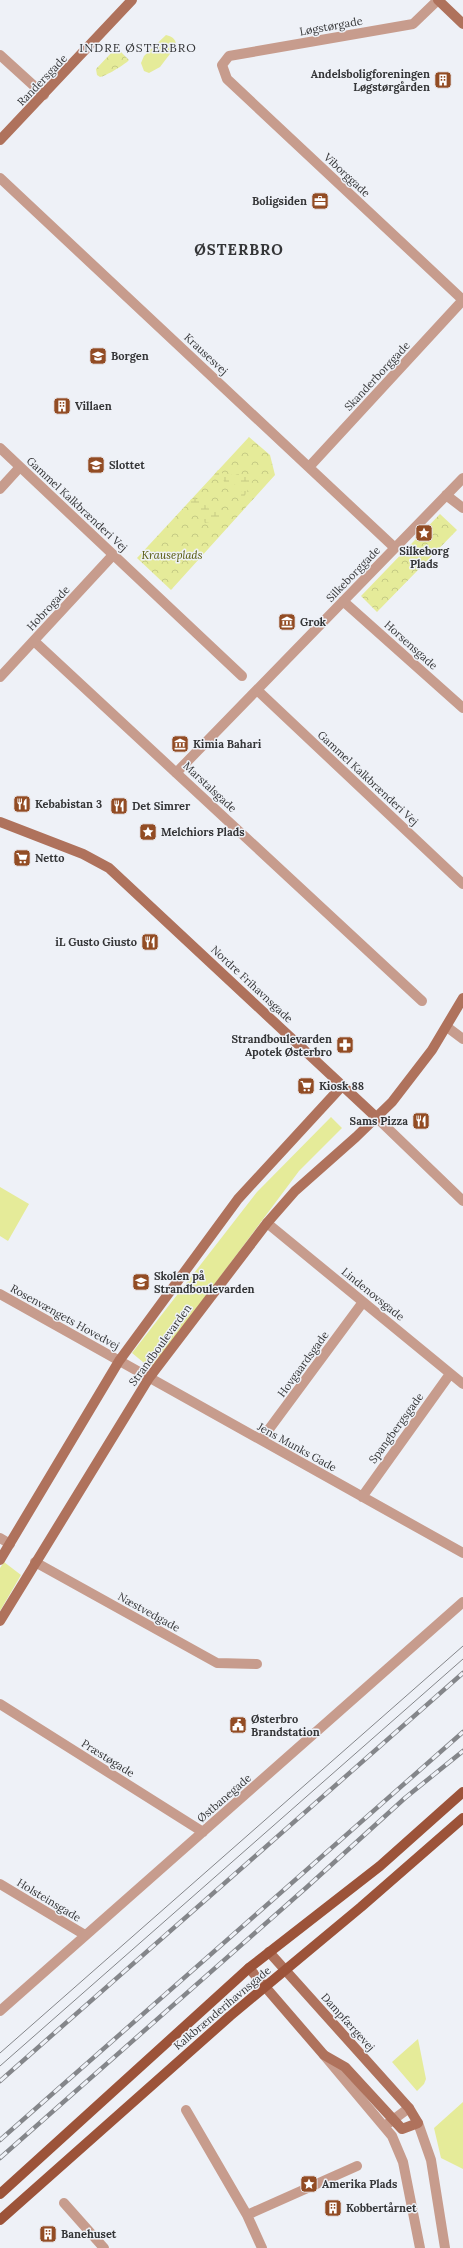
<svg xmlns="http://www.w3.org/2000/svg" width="463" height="2248" viewBox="0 0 463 2248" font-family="Lora,serif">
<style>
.grass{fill:#e5eb99}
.forest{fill:url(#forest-crowns)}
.wetland{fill:url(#wetland-marsh)}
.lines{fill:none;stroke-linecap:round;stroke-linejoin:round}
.street{stroke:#c79c8d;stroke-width:10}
.secondary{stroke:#af725c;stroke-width:10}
.primary{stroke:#9c5339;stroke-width:10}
.tram{stroke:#84868a;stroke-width:1}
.rail-casing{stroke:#84868a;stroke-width:4.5}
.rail{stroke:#eef1f7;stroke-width:3;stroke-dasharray:9;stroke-linecap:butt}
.labels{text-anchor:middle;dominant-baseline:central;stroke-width:3;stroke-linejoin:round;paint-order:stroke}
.street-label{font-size:11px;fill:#343537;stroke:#eef1f7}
.poi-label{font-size:11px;font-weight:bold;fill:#343537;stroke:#eef1f7;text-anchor:start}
.park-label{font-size:11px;font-style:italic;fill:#54570b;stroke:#eef1f7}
.neighbourhood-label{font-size:12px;letter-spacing:1px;fill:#343537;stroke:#eef1f7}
.district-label{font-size:15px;font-weight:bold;letter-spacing:1px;fill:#343537;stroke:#eef1f7}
</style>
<defs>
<pattern id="forest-crowns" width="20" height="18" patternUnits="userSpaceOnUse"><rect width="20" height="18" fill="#e5eb99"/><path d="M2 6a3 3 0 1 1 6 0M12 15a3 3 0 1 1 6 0" fill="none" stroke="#c5ca84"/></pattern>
<pattern id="wetland-marsh" width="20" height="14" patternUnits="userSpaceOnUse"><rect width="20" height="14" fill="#e5eb99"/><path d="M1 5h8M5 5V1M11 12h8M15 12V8" fill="none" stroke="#c5ca84"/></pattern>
</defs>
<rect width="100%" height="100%" fill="#eef1f7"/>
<!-- grass -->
<path class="grass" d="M166,35C173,37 176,39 176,46L160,67L149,73L144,71L141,63L144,56Z
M331,1117L342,1128L299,1171L155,1364L149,1367L132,1353L257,1192Z
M0,1187L29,1204L8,1241L0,1236Z
M4,1562L21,1575L0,1611V1568Z
M418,2039L426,2079L424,2084L417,2091L392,2062Z
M463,2102V2169L441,2158L434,2128Z"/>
<!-- forest -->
<path class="forest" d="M113,51H120L129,60C126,64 104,77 100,77L97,75L96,69Z
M249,437L270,455L275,475L171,590L137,558Z
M440,514L457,530L377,612L361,596Z"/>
<!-- wetland -->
<path class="wetland" d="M218,470L226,476L231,474L232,477L237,474H242L247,478H254L243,499L241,496L242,485L239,483L226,487L223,479L214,475Z
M191,499H201L207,507L213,511L219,505L222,506L220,520L205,523L203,519L207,515L200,510H196L190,501Z"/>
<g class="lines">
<!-- street -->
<path class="street" d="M438,0L413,24L229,56L222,65L227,79L463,300
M0,55L44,95
M0,178L395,548
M0,448L242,676
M309,467L463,300
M0,489L20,467
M446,495L463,508
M343,601L463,708
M34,641L422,1001
M0,677L113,555
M257,690L463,884
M176,773L463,478
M447,1027L463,1039
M377,1118L463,1201
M267,1223L463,1384
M0,1294L463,1553
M261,1440L363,1302
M362,1497L450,1374
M0,1538L10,1544
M35,1562L217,1663L257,1664
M0,1704L203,1832
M0,1884L85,1935
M0,2011L463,1602
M324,2055L392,2136L403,2162L420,2248
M186,2110L247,2215L262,2248
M418,2123L431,2160L445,2248
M386,2125L409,2108
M64,2203L104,2248
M247,2215L357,2166"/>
<!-- secondary -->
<path class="secondary" d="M438,0L463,24
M0,140L132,0
M0,822L83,854L109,868L377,1118
M0,1560L119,1361L238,1199L342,1086
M0,1621L149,1378L267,1223L295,1191L356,1137L392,1102L432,1050L463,998
M249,1968L324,2055L345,2067L402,2129L418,2123L409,2108L269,1952"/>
<!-- primary -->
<path class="primary" d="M0,2194L249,1968L380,1866L463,1792
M0,2220L230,2016L361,1907L463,1818"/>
<!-- tram -->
<path class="tram" d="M0,2053L463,1646
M0,2066L463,1659"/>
<defs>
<path id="rail" d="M0,2081L463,1673
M0,2140L463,1732
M0,2158L307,1887L405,1798L463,1751"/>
</defs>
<!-- rail casing -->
<use href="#rail" class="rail-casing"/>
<!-- rail -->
<use href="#rail" class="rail"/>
</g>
<!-- icons -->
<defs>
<symbol id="building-square" viewBox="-11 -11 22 22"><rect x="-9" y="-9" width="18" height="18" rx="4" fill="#924c24" stroke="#eef1f7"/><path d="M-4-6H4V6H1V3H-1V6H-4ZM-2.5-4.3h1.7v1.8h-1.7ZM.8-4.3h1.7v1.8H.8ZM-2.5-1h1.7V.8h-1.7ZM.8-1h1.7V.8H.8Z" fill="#fff"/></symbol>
<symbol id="office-square" viewBox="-11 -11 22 22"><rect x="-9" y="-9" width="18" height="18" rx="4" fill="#924c24" stroke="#eef1f7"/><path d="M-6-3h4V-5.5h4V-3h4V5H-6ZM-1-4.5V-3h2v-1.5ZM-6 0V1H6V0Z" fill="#fff"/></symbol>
<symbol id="school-square" viewBox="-11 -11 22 22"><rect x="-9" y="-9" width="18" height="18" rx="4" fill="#924c24" stroke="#eef1f7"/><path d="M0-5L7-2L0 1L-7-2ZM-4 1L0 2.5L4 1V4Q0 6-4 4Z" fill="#fff"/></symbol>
<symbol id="sight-square" viewBox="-11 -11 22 22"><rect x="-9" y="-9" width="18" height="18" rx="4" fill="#924c24" stroke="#eef1f7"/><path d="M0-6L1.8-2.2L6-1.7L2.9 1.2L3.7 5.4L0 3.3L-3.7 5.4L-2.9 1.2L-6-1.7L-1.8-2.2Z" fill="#fff"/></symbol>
<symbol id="museum-square" viewBox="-11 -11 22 22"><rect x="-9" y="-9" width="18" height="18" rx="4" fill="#924c24" stroke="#eef1f7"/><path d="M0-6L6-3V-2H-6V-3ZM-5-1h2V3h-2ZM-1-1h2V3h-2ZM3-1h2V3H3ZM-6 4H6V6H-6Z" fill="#fff"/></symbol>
<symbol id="restaurant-square" viewBox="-11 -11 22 22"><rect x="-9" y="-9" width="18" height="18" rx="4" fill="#924c24" stroke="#eef1f7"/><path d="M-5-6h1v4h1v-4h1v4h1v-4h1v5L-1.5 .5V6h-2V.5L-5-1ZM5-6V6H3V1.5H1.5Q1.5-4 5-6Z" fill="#fff"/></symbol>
<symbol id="supermarket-square" viewBox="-11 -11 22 22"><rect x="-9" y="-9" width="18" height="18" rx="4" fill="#924c24" stroke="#eef1f7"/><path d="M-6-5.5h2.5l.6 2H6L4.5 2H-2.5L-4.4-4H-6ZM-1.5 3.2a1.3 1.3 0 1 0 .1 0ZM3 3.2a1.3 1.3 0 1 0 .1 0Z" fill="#fff"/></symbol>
<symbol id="pharmacy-square" viewBox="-11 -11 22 22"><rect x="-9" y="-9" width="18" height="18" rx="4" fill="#924c24" stroke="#eef1f7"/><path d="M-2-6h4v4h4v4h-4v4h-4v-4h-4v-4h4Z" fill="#fff"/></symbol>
<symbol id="civic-square" viewBox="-11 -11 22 22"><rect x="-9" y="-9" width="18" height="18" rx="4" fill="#924c24" stroke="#eef1f7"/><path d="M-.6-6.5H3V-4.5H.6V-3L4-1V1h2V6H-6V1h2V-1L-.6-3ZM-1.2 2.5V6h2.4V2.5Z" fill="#fff"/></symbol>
</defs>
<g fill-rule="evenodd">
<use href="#building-square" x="433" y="70" width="20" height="20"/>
<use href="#office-square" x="310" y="191" width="20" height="20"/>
<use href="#school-square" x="88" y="346" width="20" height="20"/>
<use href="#building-square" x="52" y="396" width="20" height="20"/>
<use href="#school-square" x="86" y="455" width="20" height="20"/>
<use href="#sight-square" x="414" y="523" width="20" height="20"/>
<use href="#museum-square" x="277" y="612" width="20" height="20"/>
<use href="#museum-square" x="170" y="734" width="20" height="20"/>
<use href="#restaurant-square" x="12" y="794" width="20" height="20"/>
<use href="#restaurant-square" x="109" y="796" width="20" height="20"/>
<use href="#sight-square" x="138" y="822" width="20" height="20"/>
<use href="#supermarket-square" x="12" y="848" width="20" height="20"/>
<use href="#restaurant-square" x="140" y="932" width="20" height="20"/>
<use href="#pharmacy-square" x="335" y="1035" width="20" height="20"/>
<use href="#supermarket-square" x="296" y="1076" width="20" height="20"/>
<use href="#restaurant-square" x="411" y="1111" width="20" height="20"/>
<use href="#school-square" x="131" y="1272" width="20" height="20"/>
<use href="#civic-square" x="228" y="1715" width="20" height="20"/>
<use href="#sight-square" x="299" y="2174" width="20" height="20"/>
<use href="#building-square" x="323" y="2198" width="20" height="20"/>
<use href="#building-square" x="38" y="2224" width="20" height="20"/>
</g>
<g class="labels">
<!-- street labels -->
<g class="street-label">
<text transform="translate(331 26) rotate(-10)">Løgstørgade</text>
<text transform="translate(42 80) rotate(-46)">Randersgade</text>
<text transform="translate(347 175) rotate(43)">Viborggade</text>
<text transform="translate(206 354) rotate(43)">Krausesvej</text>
<text transform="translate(377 376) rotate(-47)">Skanderborggade</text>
<text transform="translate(77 504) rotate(43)">Gammel Kalkbrænderi Vej</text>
<text transform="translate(353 574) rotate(-46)">Silkeborggade</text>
<text transform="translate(48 608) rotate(-47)">Hobrogade</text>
<text transform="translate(411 645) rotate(42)">Horsensgade</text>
<text transform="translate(368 778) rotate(43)">Gammel Kalkbrænderi Vej</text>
<text transform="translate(210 787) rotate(43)">Marstalsgade</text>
<text transform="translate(252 984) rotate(43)">Nordre Frihavnsgade</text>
<text transform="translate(373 1294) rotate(39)">Lindenovsgade</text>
<text transform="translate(65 1317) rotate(29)">Rosenvængets Hovedvej</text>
<text transform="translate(160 1345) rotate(-54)">Strandboulevarden</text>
<text transform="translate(303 1364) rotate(-54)">Hovgaardsgade</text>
<text transform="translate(396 1428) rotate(-54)">Spangbergsgade</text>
<text transform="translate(297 1447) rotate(29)">Jens Munks Gade</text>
<text transform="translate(149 1612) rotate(29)">Næstvedgade</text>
<text transform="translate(108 1758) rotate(32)">Præstøgade</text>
<text transform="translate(224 1798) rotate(-41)">Østbanegade</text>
<text transform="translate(49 1900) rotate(31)">Holsteinsgade</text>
<text transform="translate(222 2008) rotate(-40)">Kalkbrænderihavnsgade</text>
<text transform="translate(348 2022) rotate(48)">Dampfærgevej</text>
</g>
<!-- poi labels -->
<g class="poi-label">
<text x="430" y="74" text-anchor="end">Andelsboligforeningen<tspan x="430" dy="13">Løgstørgården</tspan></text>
<text x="307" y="201" text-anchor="end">Boligsiden</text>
<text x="111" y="356">Borgen</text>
<text x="75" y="406">Villaen</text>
<text x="109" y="465">Slottet</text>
<text x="424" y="551" text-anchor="middle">Silkeborg<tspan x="424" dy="13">Plads</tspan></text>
<text x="300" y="622">Grok</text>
<text x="193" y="744">Kimia Bahari</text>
<text x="35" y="804">Kebabistan 3</text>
<text x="132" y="806">Det Simrer</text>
<text x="161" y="832">Melchiors Plads</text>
<text x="35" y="858">Netto</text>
<text x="137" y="942" text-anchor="end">iL Gusto Giusto</text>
<text x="332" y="1039" text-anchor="end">Strandboulevarden<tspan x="332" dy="13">Apotek Østerbro</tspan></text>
<text x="319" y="1086">Kiosk 88</text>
<text x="408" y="1121" text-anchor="end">Sams Pizza</text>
<text x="154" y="1276">Skolen på<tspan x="154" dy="13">Strandboulevarden</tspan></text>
<text x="251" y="1719">Østerbro<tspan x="251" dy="13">Brandstation</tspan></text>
<text x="322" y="2184">Amerika Plads</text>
<text x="346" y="2208">Kobbertårnet</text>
<text x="61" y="2234">Banehuset</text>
</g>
<!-- park labels -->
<g class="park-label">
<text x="172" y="555">Krauseplads</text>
</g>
<!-- neighbourhood labels -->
<g class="neighbourhood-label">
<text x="138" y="47">INDRE ØSTERBRO</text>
</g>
<!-- district labels -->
<g class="district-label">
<text x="239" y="249">ØSTERBRO</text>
</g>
</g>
</svg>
